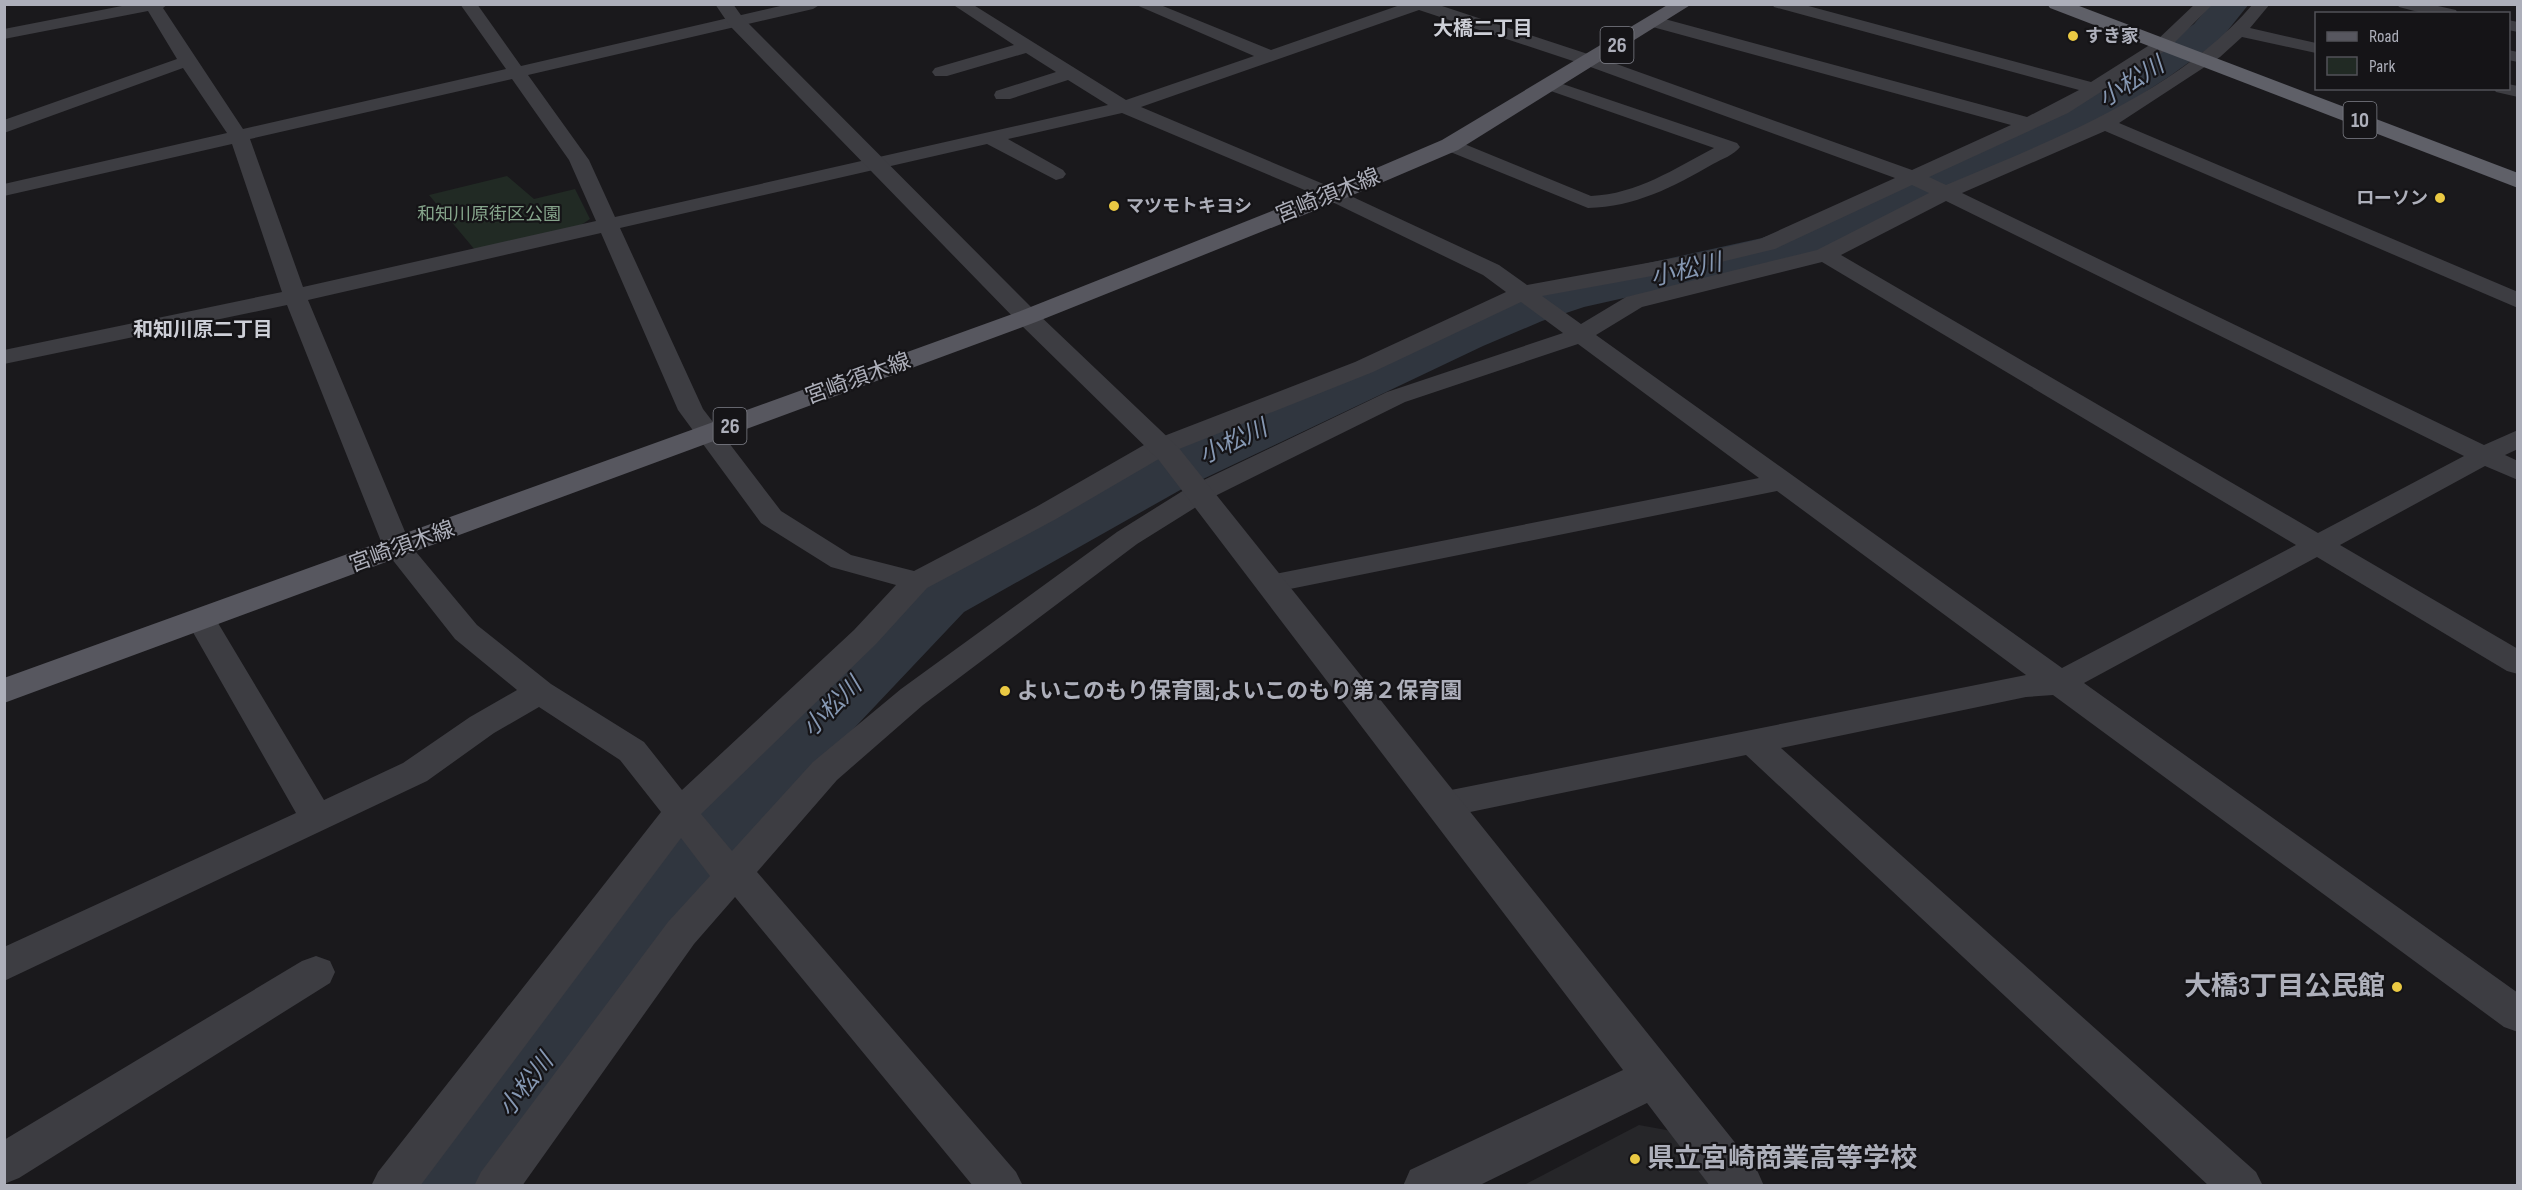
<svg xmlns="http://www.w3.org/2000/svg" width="2522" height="1190" viewBox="0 0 2522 1190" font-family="'Sofia Sans Condensed','Noto Sans JP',sans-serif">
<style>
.built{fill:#262629}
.green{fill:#212a24}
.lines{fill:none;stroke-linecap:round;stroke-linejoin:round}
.river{fill:#30363f;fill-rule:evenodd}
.minor{fill:#3d3d42;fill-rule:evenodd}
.tertiary{fill:#3d3d42;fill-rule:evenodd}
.primary{fill:#57575f;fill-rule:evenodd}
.trunk{fill:#5f6068;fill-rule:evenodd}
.poi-dot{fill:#eac943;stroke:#151417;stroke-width:2}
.labels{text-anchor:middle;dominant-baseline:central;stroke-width:4.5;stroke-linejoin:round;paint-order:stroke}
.far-poi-label{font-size:18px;font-weight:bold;fill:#adafba;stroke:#151417;text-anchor:start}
.far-park-label{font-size:18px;fill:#85a48b;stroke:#151417}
.far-neighbourhood-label{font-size:20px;font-weight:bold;fill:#cdcfd7;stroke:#151417}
.shield{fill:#151417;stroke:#7f8089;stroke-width:1.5}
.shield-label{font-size:21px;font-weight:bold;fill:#adafba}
.street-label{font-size:22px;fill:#adafba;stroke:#151417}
.poi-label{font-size:22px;font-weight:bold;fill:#adafba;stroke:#151417;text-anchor:start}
.water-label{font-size:24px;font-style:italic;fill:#8698b3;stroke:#151417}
.near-poi-label{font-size:27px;font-weight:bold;fill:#adafba;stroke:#151417;text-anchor:end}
</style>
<rect width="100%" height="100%" fill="#1a191c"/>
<!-- built -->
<path class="built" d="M1639,1125L1677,1132L1717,1186H1522Z"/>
<!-- green -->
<path class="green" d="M507,176L534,199L575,189L590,219L581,225L475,250L429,195Z"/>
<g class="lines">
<!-- river -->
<path class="river" d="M2211,4H2249L2220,40L2170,76L2087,130L2061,143L2012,161L1865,232L1793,260L1584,307L1542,321L1483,346L1182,489L964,612L824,760L669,952L600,1056L506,1186H401L415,1154L538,1002L611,904L772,722L918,582L1140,463L1445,324L1506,299L1553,284L1762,238L1831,212L1982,143L2031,125L2057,112L2142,60L2194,24Z"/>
<!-- minor -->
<path class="minor" d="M132,4H168L163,8L243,129L506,69L460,4H477L521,66L789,4H821L813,9L528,75L589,160L615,217L1108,105L1068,80L1010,99H996L994,95L996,91L1056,72L1026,53L947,76H935L932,72L935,68L1014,45L952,4H972L1126,100L1254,56L1134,4H1158L1271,50L1403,4H1436L1597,57L1912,170L2011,125L1649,26L1647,22L1655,17L1661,18L2027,117L2079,90L1774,7L1772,4H1801L2091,82L2156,41L2195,4H2213L2168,49L2068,113L1929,177L1946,185C2052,140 2176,94 2253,4H2270L2250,28L2316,43V53L2242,37L2220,57L2119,123L2518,292V308L2105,131L1962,193L2484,445L2518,430V449L2505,455L2518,461V480L2485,466L2340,545L2518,649V674L2507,671L2317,557L2084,683L2518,993V1032L2504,1027L2053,695L2026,697L1781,748L2256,1172L2263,1186H2209L1746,755L1441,818L1429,814L1424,805L1429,796L1441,792L2026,675L1777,491L1270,593L1259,591L1255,584L1259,577L1270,575L1759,478L1578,344L1405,402L1209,499L1137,544L923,705L837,780L757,872L1016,1172L1023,1186H973L735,897L694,944L522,1186H474L481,1172L668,922L710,876L681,838L420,1186H371L378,1172L661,812L620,760L539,707L494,733L427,781L4,981V947L296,813L186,620L190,613L201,610L212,613L324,800L403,763L470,717L517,690L455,639L384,549L287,305L4,364V350L282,292L232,144L4,196V184L227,133L183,68L4,133V120L177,59L148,11L4,39V29ZM1419,10L1585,65L1895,178L1760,239L1696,254L1527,285L1499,265L1340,191L1141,107ZM512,79L569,160L596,221L303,287L250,139ZM1122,113L1326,199L1483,275L1506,292L1355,362L1151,441L1036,507L914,571L851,555L781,511L703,409L620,228L987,144L1056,180L1063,178L1066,174L1063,170L1008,139ZM1912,185L1929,193L1817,250L1626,297L1581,324L1542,296L1696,268L1775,249ZM1946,201L2464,456L2318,533L1841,255ZM601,233L678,410L761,523L831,567L896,585L854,630L682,790L644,742L551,684L477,625L411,546L308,300ZM1822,262L2296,545L2062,668L1596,335L1642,307ZM1521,302L1563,333L1387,392L1189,487L1117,532L901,689L813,762L732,851L701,814L876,644L927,588L1056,519L1169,453L1373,372Z
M2397,4H2429L2456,10L2458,14H2426L2399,7Z
M2508,20L2518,22V32L2508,30Z
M2508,50L2518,52V62L2508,60Z
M1551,80L1737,143L1740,147C1734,155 1722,159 1713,164C1673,187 1635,207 1588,208L1443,149L1440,145L1450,139L1457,141L1591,196C1637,194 1674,169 1714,148L1545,89L1542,85L1545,81Z
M2508,84L2518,86V97L2496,92L2493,88H2508Z
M316,956L330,961L335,972L330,983L19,1178L4,1184V1140L302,961Z"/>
<!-- tertiary -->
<path class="tertiary" d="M715,4H733L743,18L1036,312L1178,447L1757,1170L1764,1186H1710L1647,1103L1478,1186H1403L1410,1170L1623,1070L1158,459L1018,322L730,26Z"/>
<!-- primary -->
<path class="primary" d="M1669,4H1692L1458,150L1341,200L1036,322L4,703V678L1018,312L1325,190L1442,140Z"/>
<!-- trunk -->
<path class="trunk" d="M2047,4H2074L2518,173V188L2050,8Z"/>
</g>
<!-- markers -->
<g class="poi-dot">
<circle cx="2073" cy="36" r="6"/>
<circle cx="2440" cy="198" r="6"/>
<circle cx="1114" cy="206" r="6"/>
<circle cx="1005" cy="691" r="6"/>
<circle cx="2397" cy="987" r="6"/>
<circle cx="1635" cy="1159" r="6"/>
</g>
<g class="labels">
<!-- far-poi labels -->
<g class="far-poi-label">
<text x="2085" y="36">すき家</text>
<text x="2428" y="198" text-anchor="end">ローソン</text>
<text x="1126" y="206">マツモトキヨシ</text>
</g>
<!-- far-park labels -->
<g class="far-park-label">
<text x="489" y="214">和知川原街区公園</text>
</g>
<!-- far-neighbourhood labels -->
<g class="far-neighbourhood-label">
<text x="1483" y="29">大橋二丁目</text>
<text x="203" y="330">和知川原二丁目</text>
</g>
<!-- shield labels -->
<g class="shield">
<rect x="1600.5" y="27" width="33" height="36" rx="4.5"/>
<rect x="2343.5" y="102" width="33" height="36" rx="4.5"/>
<rect x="713.5" y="408" width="33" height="36" rx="4.5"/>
</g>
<g class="shield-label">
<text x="1617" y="45">26</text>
<text x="2360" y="120">10</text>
<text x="730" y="426">26</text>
</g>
<!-- street labels -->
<g class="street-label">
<text transform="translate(1328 196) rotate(-22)">宮崎須木線</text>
<text transform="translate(858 379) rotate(-20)">宮崎須木線</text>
<text transform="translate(402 547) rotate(-20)">宮崎須木線</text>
</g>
<!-- poi labels -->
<g class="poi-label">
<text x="1017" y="691">よいこのもり保育園;よいこのもり第２保育園</text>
</g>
<!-- water labels -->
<g class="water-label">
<text transform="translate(2131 82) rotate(-32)">小松川</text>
<text transform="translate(1686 270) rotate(-13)">小松川</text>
<text transform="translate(1233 442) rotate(-25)">小松川</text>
<text transform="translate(832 707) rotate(-45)">小松川</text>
<text transform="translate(526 1085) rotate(-52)">小松川</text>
</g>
<!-- near-poi labels -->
<g class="near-poi-label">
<text x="2385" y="987">大橋3丁目公民館</text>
<text x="1647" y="1159" text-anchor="start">県立宮崎商業高等学校</text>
</g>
</g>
<!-- border -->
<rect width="2522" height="1190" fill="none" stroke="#adafba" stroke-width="12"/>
<!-- legend -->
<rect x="2315" y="12" width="195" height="78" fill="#151417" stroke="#525258" stroke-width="1.5"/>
<rect x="2327" y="32" width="30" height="9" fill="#57575f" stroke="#525258" stroke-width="1.5"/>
<text x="2369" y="42" font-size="18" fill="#adafba">Road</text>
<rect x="2327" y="57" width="30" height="18" fill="#212a24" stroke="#525258" stroke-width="1.5"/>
<text x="2369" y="72" font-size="18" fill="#adafba">Park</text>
</svg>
